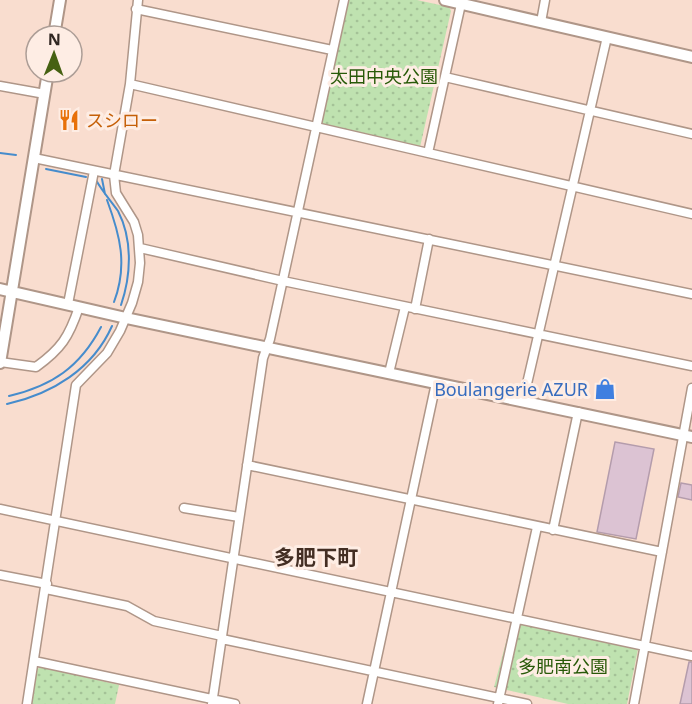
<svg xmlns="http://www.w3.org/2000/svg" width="692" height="704" viewBox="0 0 692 704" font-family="'Noto Sans','Noto Sans JP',sans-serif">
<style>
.park{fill:url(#park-dots)}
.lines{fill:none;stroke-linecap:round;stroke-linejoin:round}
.stream{stroke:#468ccc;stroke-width:2}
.building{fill:#dcc3d3;stroke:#b49cac;stroke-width:1.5}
.minor-casing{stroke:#af9688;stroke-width:11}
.tertiary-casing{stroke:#af9688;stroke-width:14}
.minor{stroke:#fff;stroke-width:8}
.tertiary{stroke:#fff;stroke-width:10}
.labels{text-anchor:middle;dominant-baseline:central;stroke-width:6;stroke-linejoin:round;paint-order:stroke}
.park-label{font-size:18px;fill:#285a08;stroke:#feede4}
.food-label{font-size:18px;fill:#c56008;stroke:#feede4;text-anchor:start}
.shop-label{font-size:18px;fill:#366cbe;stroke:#feede4;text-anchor:end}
.quarter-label{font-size:21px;font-weight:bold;fill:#432e23;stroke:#feede4}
</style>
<defs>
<pattern id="park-dots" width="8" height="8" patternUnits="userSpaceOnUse" patternTransform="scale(1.5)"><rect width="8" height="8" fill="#bfe2b0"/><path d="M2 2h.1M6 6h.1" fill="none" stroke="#a4c297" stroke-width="1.8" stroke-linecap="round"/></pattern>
</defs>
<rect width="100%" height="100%" fill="#f9ddcf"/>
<!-- park -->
<path class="park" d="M349,0H417L449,7L451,11L420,147L323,124L321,119Z
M513,616L638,649L627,704H568L494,687Z
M41,667L119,685L115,704H32L37,669Z"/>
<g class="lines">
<!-- stream -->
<path class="stream" d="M0,153L16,155
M46,169L86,177
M102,179L105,194
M96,180C102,191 111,201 118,211C133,240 131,276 121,305
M107,200C120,235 128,265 114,302
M9,396C52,386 80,367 101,327
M7,404C52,394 93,369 112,326"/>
</g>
<!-- building -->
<path class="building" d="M615,442L654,449L636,539L597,532Z
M681,483L692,485V500L678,497Z
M689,662H692V704H680Z"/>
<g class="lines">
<defs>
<path id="minor" d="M136,9L332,50
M541,22L545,0
M445,77L692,134
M130,84C317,129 505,169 692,214
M0,86L45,94
M428,153L461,4
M34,158L692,294
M140,248L283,281L692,366
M68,304L94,171
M415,309L429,239
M0,362L36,367C61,349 69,337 79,307
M389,373L405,307
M523,401L607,37
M247,465L662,552
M184,508L239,517
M0,509L692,656
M553,530L578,412
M0,575L47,584
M46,589L127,606L154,621L222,636
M222,639L527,704
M34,661L235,704
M27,704L76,385L107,353L120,331L132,303L138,282L140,263L138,235L134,222L116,193L114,175L130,84L138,0
M212,704L263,358L270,339L344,0
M367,704L436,383
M498,704L537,527
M634,704L692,388"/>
<path id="tertiary" d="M445,0L692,57
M54,36L60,0
M0,289L126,318L692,437
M0,363L48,72"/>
</defs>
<!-- minor casing -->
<use href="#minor" class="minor-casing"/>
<!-- tertiary casing -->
<use href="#tertiary" class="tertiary-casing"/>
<!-- minor -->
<use href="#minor" class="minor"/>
<!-- tertiary -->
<use href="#tertiary" class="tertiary"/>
</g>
<!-- icons -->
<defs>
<symbol id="restaurant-bare" viewBox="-9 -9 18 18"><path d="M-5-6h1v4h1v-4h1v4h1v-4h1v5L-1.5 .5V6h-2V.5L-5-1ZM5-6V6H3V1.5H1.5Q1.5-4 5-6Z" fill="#e8710a" stroke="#feede4" stroke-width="2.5" paint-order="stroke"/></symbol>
<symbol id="shop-bare" viewBox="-9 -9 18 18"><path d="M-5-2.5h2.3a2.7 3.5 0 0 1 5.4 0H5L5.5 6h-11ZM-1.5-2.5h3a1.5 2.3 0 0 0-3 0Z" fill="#3f7fe0" stroke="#feede4" stroke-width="2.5" paint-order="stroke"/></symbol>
</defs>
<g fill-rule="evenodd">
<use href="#restaurant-bare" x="54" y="105" width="30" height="30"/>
<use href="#shop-bare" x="590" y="374" width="30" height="30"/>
</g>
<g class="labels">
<!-- park labels -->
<g class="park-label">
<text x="384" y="76">太田中央公園</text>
<text x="563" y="666">多肥南公園</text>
</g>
<!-- food labels -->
<g class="food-label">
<text x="86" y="120">スシロー</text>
</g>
<!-- shop labels -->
<g class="shop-label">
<text x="588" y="389">Boulangerie AZUR</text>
</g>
<!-- quarter labels -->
<g class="quarter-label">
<text x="316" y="557">多肥下町</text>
</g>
</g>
<!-- north arrow -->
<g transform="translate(54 54) rotate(1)"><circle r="28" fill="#feede4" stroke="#ac9d96" stroke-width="1.5"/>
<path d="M0-4.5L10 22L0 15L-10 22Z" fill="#466112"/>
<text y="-9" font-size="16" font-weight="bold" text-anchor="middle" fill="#302621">N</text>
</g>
</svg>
